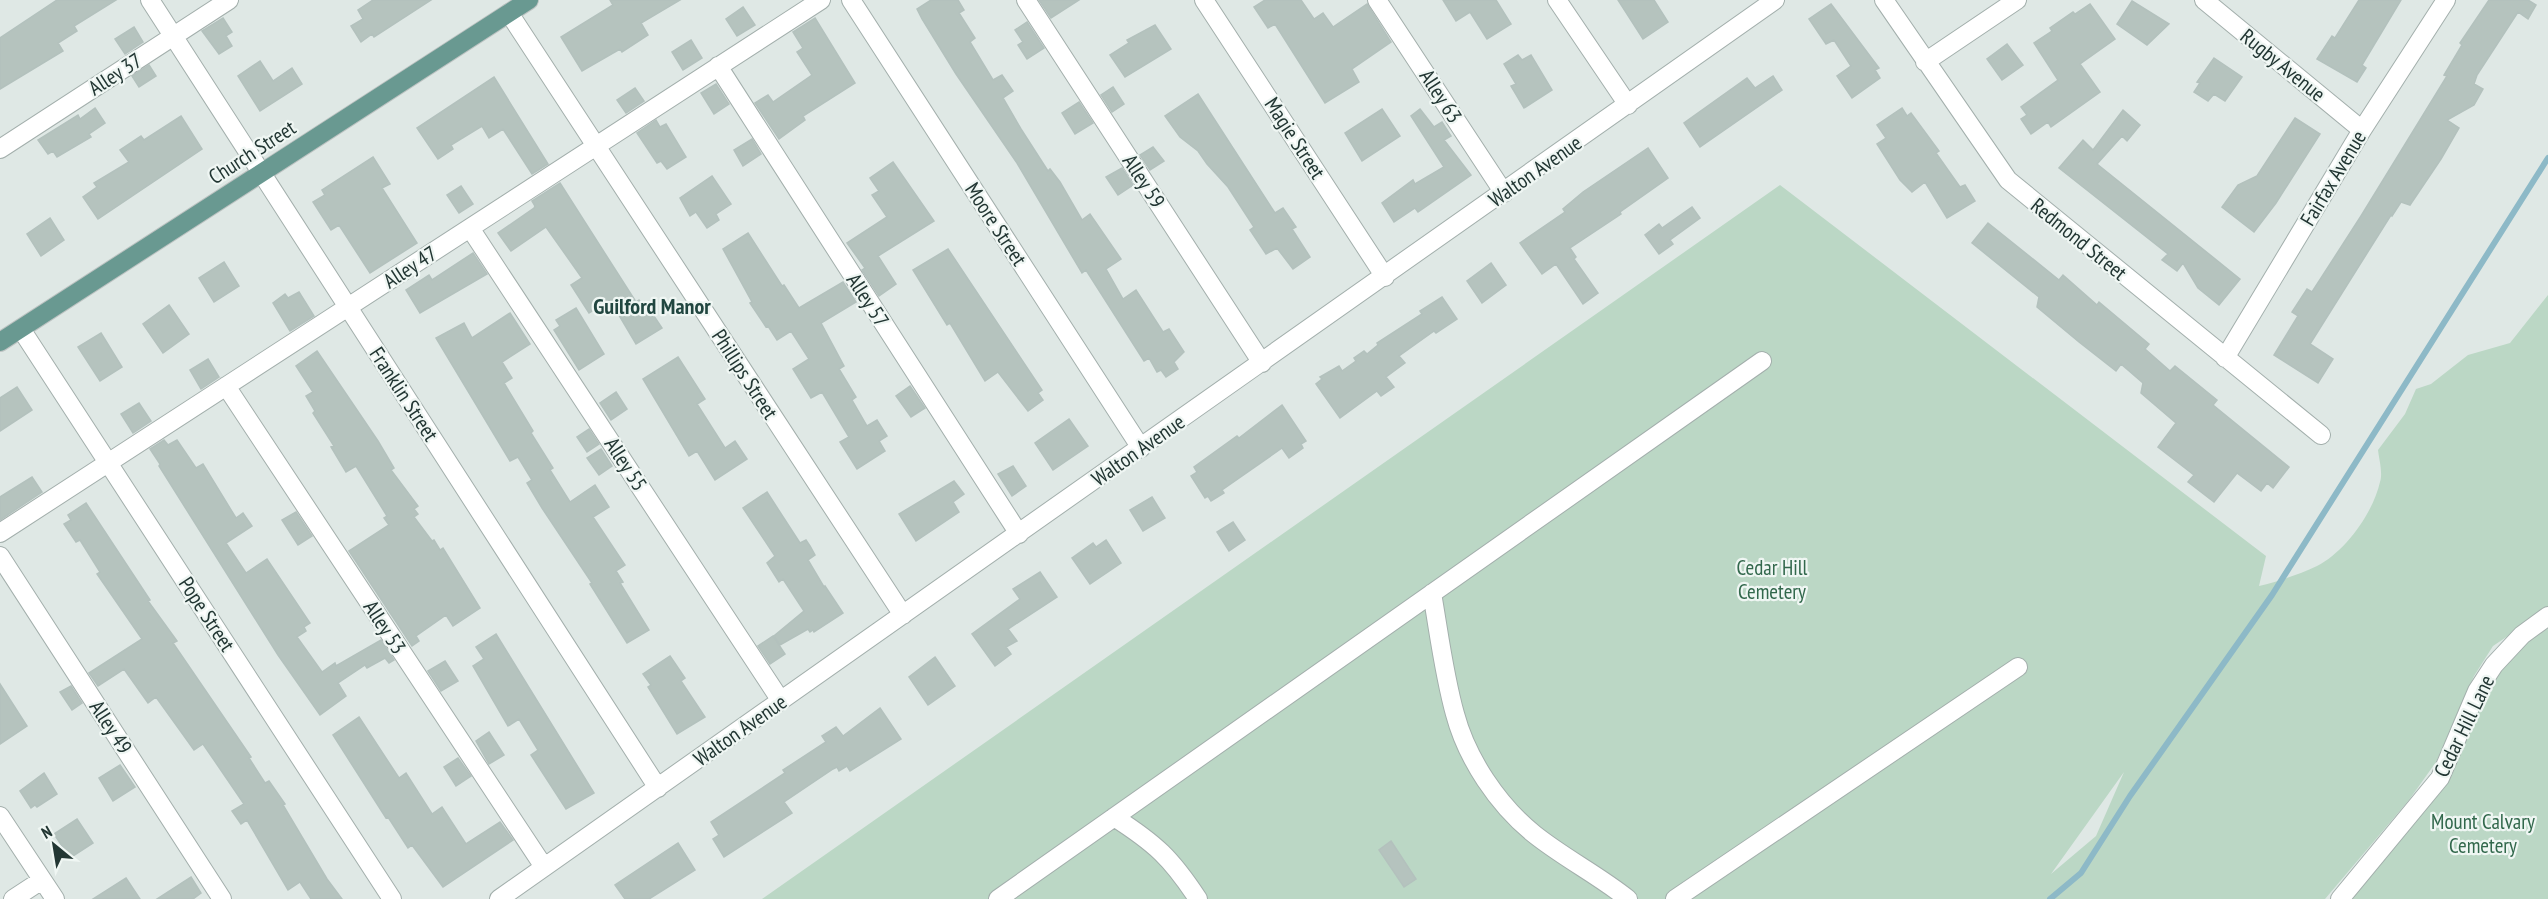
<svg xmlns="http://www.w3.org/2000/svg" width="2548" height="899" viewBox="0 0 2548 899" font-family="'PT Sans Narrow',sans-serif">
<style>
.green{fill:#bbd7c5;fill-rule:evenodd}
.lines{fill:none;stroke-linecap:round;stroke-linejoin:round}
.stream{stroke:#8db9c7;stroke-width:6}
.building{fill:#b5c3be;stroke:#b3c1bd;stroke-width:1.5}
.minor-casing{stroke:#a3afac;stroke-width:20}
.major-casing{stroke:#bdc3c2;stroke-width:20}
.minor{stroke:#fff;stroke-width:18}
.major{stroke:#699991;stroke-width:18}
.labels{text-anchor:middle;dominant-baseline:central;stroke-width:4.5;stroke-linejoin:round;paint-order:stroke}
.street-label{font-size:21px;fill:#223633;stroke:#eff6f3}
.park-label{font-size:21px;fill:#32684c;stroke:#eff6f3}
.neighbourhood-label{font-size:22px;font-weight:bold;fill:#214640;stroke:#eff6f3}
</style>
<rect width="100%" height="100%" fill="#dfe8e5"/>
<!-- green -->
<path class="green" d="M1780,185L2266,556L2259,586C2279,581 2298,575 2317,566C2345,552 2373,513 2380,482C2383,473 2379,459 2378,450L2405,414L2416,389L2431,384L2468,355L2510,343L2548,295V609L2493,646L2474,676L2436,762L2409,800L2325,899H762ZM2124,772L2096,836L2051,874Z
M2548,629V899H2345L2431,795L2496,667L2539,632Z"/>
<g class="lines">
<!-- stream -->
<path class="stream" d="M2050,899L2081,873L2130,796L2272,595L2548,158"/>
</g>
<!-- building -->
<path class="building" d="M57,0H116L74,26L77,31L58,43L63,51L0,89V38Z
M373,0H431L374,37L372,34L361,42L351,26L363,19L358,10Z
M610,0H680L641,23L648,35L622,52L620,49L582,71L561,37L613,5Z
M931,0H958L964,10L959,13L975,38L970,42L993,80L1002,75L1013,91L1003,98L1021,129L1048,171L1050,169L1060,182L1082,220L1090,214L1121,259L1106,269L1123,299L1136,290L1163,332L1169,329L1184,352L1174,362L1178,369L1166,377L1161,370L1157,372L1149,358L1144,361L1086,270L1082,273L1017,163L956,74L922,19L917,9Z
M1039,0H1079L1051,18Z
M1265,0H1301L1314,19L1323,13L1333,27L1367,4L1391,42L1352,69L1359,82L1325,103L1275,24L1268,28L1254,7Z
M1443,0H1496L1511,24L1487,39L1470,12L1456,21Z
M1618,0H1654L1668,22L1643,39Z
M2359,0H2401L2362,65L2366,68L2357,82L2317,59L2332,36L2335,38Z
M2489,0H2528L2536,5L2528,19L2518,12L2477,75L2474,84L2483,89L2474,105L2447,120L2459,128L2441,159L2410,205L2401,202L2392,216L2391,215L2310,344L2333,359L2318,383L2274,355L2298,316L2292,312L2307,289L2312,292L2361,216L2447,76L2444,75L2462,45L2460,43Z
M2132,1L2169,24L2147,45L2117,24Z
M1831,4L1879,68L1875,70L1880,78L1852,98L1837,76L1851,66L1834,40L1826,44L1809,19Z
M2090,4L2115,39L2080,64L2100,92L2051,127L2048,122L2031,134L2021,119L2027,115L2021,107L2058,80L2034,43L2052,31L2050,28L2073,12L2075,14Z
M743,7L755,25L737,36L726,19Z
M223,18L232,32L226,36L232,46L219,54L202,31Z
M815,18L855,83L803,116L805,120L779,139L755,103L768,95L773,102L812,75L797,52L803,48L793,32Z
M1027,22L1044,48L1027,59L1018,45L1023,42L1015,30Z
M1155,25L1171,49L1125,77L1110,55L1129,43L1127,40Z
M134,27L143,42L125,54L115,39Z
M691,40L702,58L683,70L672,52Z
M2007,44L2023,65L2002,80L1987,59Z
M1518,55L1522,60L1531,55L1552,90L1524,108L1511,86L1516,84L1504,64Z
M2214,58L2242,77L2225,101L2214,94L2208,101L2194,92L2200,83L2197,82Z
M260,61L273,81L292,68L302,84L260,111L238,76Z
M149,65L156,76L139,87L132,76Z
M1773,76L1782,90L1700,147L1684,123L1747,78L1755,88Z
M494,77L548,164L532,174L503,129L489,138L482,126L451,145L453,149L438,159L417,128Z
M716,84L729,104L714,114L701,93Z
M1113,87L1124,104L1112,112L1101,95Z
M635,88L644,101L626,113L617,100Z
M1198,94L1275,213L1283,208L1296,227L1292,229L1310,257L1293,269L1277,248L1266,254L1250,230L1254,227L1228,187L1207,164L1198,151L1180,137L1165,116Z
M1079,102L1093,123L1075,134L1062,113Z
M95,108L105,123L89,134L91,137L57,157L53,151L48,154L38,140L78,115L80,119Z
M1902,108L1907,116L1911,113L1939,151L1936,153L1960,187L1965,185L1975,201L1947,218L1925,182L1912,192L1900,180L1877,144L1886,138L1877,125Z
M1382,109L1400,136L1362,161L1345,133Z
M1420,109L1434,127L1442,122L1451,136L1444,140L1471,175L1418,212L1415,208L1394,222L1382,203L1413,180L1415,184L1444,167L1411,116Z
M2123,110L2140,125L2127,141L2122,136L2097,164L2240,279L2219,305L2198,288L2183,263L2177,271L2162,260L2168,254L2059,168L2083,140L2093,150Z
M181,116L202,149L98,219L83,197L97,187L94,183L129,162L120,150L141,136L144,140Z
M2295,118L2320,134L2276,203L2254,232L2222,207L2238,185L2257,176Z
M656,120L660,127L666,124L686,157L667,169L661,161L657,163L637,133Z
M752,139L761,154L743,166L734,150Z
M1153,147L1164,161L1150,170L1140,155Z
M1648,148L1668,178L1620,212L1621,214L1570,248L1576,257L1574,259L1598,293L1583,304L1556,264L1542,274L1520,243L1565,212L1563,209L1583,192Z
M373,157L390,184L382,188L417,243L370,273L339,225L331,230L313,202L325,195L322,190Z
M893,162L934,221L878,256L896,284L879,296L862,270L865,268L847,243L887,217L872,195L879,191L870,178Z
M1122,168L1133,185L1118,195L1106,177Z
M712,176L731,204L716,214L719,220L707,228L696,212L690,216L680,198Z
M560,183L636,302L639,300L643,306L646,304L662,328L636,344L610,300L589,313L571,285L582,278L546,227L511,251L498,233L534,208L535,206L532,201Z
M461,186L473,204L459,213L447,195Z
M1692,207L1700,218L1670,240L1673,244L1659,254L1645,235L1659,224L1662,228Z
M50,218L64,240L41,256L27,234Z
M1988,223L2059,280L2063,275L2097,305L2099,302L2149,344L2145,349L2170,371L2175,366L2217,400L2213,405L2289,467L2273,488L2267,483L2261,491L2237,473L2214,502L2188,482L2194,475L2158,447L2176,423L2141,393L2143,383L2121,364L2116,371L2079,342L2037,307L2039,297L1972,243Z
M748,233L782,286L784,285L799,308L843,282L856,302L821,323L844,366L839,369L856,397L852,400L867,426L877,420L887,436L879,441L885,451L857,469L840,442L849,437L822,392L811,398L793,369L809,359L791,331L777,340L768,326L766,327L750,303L752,302L723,249Z
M948,249L1042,390L1038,393L1043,400L1028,411L998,372L985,381L950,323L947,325L913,270Z
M473,253L487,274L420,313L406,290L429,275L432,280Z
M224,262L239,286L214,302L199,278Z
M1491,263L1506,285L1482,303L1467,281Z
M299,292L314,316L290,331L273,303L285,294L288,298Z
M1442,297L1457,319L1436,333L1434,331L1399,356L1405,363L1386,377L1394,387L1381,396L1377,391L1340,418L1316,384L1322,379L1320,377L1339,366L1342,371L1356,361L1354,358L1364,351L1367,354L1378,345L1377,343L1422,314L1420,311Z
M169,305L189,334L163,353L143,324Z
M576,308L604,354L579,370L554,330L560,326L556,320Z
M510,313L530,344L502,362L512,378L504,383L533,431L531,433L553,468L550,470L570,502L595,485L609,507L593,517L625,565L616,571L623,582L620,583L649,630L627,643L590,584L592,583L542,508L527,483L532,480L518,457L510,461L436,338L464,323L472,338Z
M101,333L122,367L100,381L78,347Z
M317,351L378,441L394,468L391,470L418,506L414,509L418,514L414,517L432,541L434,540L440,550L443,548L480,608L453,626L446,615L416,636L419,641L412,646L349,551L389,525L384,518L387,516L356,466L346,472L331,447L334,446L313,413L315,411L306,396L313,392L296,366Z
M678,357L705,399L697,404L725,448L735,441L747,459L715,480L697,451L689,456L643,379Z
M208,359L219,377L201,389L190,370Z
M910,386L925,408L911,417L896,396Z
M17,387L32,410L0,431V398Z
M616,392L627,409L611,420L600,403Z
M139,403L151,421L133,433L121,414Z
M1282,405L1306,441L1301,444L1303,448L1289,458L1282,448L1222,490L1224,493L1211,501L1208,496L1205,498L1191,476L1197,472L1194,467L1237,436L1239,438Z
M1069,419L1088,446L1053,470L1035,443Z
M589,429L599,444L587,452L577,437Z
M164,440L168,445L177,440L196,468L203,464L236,518L243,513L252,526L226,543L246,573L267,559L310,623L304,627L306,631L297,637L322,672L335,663L336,666L381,640L394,660L389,663L385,658L367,668L365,665L338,683L346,696L320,715L278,655L159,466L160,464L150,449Z
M601,449L612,466L599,475L587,458Z
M1013,466L1026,486L1012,496L998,474Z
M32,477L42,492L0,520V497Z
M954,481L964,494L953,502L959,512L916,541L899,514Z
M767,492L800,543L806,540L810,546L815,555L808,560L824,587L825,586L843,613L814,632L813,630L810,632L808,629L780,645L774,636L804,611L783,579L779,582L767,563L775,556L743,508Z
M1152,497L1165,518L1143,531L1130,510Z
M86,503L150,600L148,601L177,641L173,643L251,757L249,758L265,783L269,781L285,804L283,805L327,879L342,899H311L300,882L288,890L247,820L241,824L232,811L244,804L203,744L194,750L156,697L148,703L124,669L98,686L89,673L142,639L97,574L100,572L80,540L76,542L64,524L71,520L68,515Z
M296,512L312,536L298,545L282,520Z
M1233,522L1245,540L1229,551L1217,532Z
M1106,540L1121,563L1090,584L1072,558L1093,543L1096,547Z
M1040,572L1057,597L1008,629L1017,641L1006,647L1011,654L995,666L972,634L1020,599L1013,589Z
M496,634L594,793L566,809L531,755L538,750L519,719L508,726L473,666L484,659L476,647Z
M773,636L785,654L770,664L758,646Z
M670,656L685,678L681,681L705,717L677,734L648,687L651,685L643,674Z
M935,657L955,686L928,705L909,677Z
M445,661L458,681L441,691L428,671Z
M0,684L27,726L0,744Z
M71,686L82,703L72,710L60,692Z
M880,708L901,739L850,771L847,766L839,771L837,767L833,769L784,802L792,813L724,857L713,839L719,835L711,822L785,773L783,770L826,742L822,736L836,727L843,736Z
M359,717L399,778L406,773L432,814L442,807L466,844L500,822L513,840L443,887L412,845L408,848L388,817L386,818L333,735Z
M489,732L504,755L489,764L476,741Z
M458,758L471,776L456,786L444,767Z
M120,765L135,787L113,801L99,778Z
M44,773L57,794L37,807L35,805L31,808L20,791Z
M77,819L93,843L70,858L54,834Z
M1391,841L1416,879L1404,887L1379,850Z
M678,843L695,870L649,899H625L615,885Z
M191,877L201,893L193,899H157Z
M126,878L140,899H93Z"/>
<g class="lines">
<defs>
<path id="minor" d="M150,0L658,788
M851,0L1141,448
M1026,0L1262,363
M1204,0L1385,277
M1377,0L1504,193
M1557,0L1628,105
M1884,0L2008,180L2321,435
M2204,0L2362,130
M509,13L903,615
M1925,62L2017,0
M718,66L1019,534
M0,149L229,0
M470,228L781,701
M21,329L392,899
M2225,358L2362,130L2446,0
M226,386L544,867
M0,533L821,0
M0,556L222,899
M1432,593C1439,633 1444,675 1455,714C1467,759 1498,805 1534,834C1564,858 1598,875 1628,899
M0,816L55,899
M1114,817C1156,844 1171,858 1198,899
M13,899L42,880
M499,899L1775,0
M998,899L1762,361
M1675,899L2018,667
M2340,899L2440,778L2477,691L2494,665L2522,635L2548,616"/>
<path id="major" d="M0,342L529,0"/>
</defs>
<!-- minor casing -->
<use href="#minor" class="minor-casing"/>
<!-- major casing -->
<use href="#major" class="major-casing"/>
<!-- minor -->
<use href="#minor" class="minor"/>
<!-- major -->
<use href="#major" class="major"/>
</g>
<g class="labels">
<!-- street labels -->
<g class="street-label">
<text transform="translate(2283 65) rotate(39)">Rugby Avenue</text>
<text transform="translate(115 74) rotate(-33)">Alley 37</text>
<text transform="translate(1441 96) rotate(57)">Alley 63</text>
<text transform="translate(1295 138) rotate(57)">Magie Street</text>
<text transform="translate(252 152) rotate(-33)">Church Street</text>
<text transform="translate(1535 171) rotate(-35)">Walton Avenue</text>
<text transform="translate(2333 178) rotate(-59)">Fairfax Avenue</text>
<text transform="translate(1144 181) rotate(57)">Alley 59</text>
<text transform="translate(996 224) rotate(57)">Moore Street</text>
<text transform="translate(2079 239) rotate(39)">Redmond Street</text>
<text transform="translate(410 267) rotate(-33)">Alley 47</text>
<text transform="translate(868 300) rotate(57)">Alley 57</text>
<text transform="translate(745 374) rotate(57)">Phillips Street</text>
<text transform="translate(404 394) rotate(57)">Franklin Street</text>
<text transform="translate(1138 450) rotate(-35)">Walton Avenue</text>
<text transform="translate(626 464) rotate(57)">Alley 55</text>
<text transform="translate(207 614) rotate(57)">Pope Street</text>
<text transform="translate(385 627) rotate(57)">Alley 53</text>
<text transform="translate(2464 726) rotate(-64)">Cedar Hill Lane</text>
<text transform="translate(111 727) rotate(57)">Alley 49</text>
<text transform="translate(740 730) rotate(-35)">Walton Avenue</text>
</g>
<!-- park labels -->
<g class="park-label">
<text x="1772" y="567">Cedar Hill<tspan x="1772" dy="24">Cemetery</tspan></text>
<text x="2483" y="821">Mount Calvary<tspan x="2483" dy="24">Cemetery</tspan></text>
</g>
<!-- neighbourhood labels -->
<g class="neighbourhood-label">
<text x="652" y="306">Guilford Manor</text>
</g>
</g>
<!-- north arrow -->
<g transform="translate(54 845) rotate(330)" stroke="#eff6f3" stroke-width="4.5" paint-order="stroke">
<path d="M0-4.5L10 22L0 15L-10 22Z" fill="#223633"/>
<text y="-9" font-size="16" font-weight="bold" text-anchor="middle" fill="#223633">N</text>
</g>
</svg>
